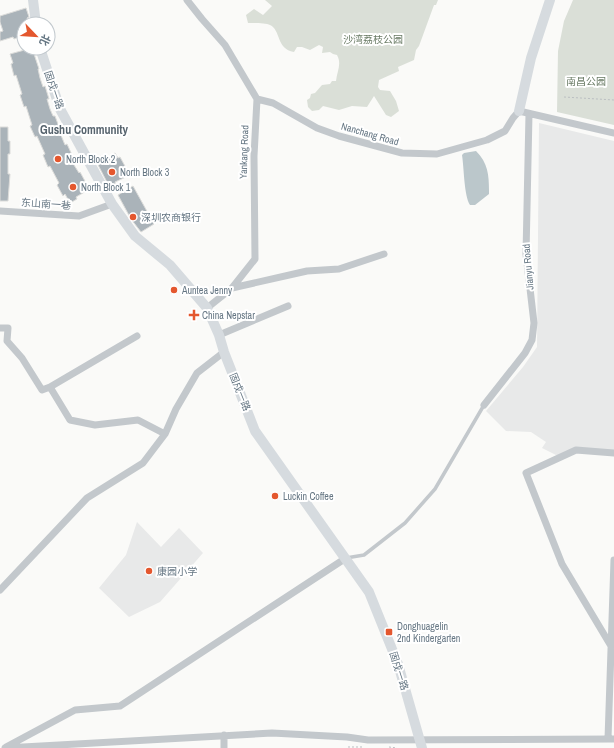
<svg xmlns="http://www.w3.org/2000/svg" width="614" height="748" viewBox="0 0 614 748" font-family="'Archivo Narrow','Noto Sans SC',sans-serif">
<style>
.built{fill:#e8e9e9}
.green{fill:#dadfd7}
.water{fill:#bbc7cb}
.building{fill:#aab3b9;stroke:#dcdcda}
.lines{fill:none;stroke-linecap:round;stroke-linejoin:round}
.path{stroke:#bbbfc2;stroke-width:1;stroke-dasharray:2 2;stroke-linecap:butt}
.lane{stroke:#c3c8cc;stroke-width:3.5}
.street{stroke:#c3c8cc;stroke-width:7}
.secondary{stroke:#d6dbdf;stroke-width:10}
.poi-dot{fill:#e4572e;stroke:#fff;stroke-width:1.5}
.labels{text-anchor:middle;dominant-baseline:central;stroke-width:4;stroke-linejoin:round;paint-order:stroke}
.park-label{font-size:10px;fill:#687a64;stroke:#fff}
.street-label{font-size:10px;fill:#657683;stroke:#fff}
.poi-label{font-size:10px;fill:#657683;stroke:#fff;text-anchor:start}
.quarter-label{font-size:12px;font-weight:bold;fill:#57646e;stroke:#fff}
</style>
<rect width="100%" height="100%" fill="#fafaf8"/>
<!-- built -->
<path class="built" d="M539,123L614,141V452L576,450L558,456L542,448L546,442L531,432L506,431L486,411L523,367L537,347Z
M137,522L161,547L179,528L203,553L160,602L129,617L99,588L126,555Z"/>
<!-- green -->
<path class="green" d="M265,0H438L436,5H434L419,46L416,50L414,60L398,67L399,71L379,80L378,87L380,90L390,91L396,101L399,111L391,117L386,115L374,96L367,107L352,106L339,110L323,106L319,110L312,111L308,107L307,100L310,98L311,94L315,93L322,85L330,84L332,81H336C337,71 342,64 337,55L333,54L330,52L322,53L323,47L319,45L310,50L302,47H297L294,52C276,49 281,30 270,25C266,23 254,23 248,23L246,15L254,9L263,15L272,6Z
M573,0H614V125L557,112L558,51L564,21Z"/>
<!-- water -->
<path class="water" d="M476,151C488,163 489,175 489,191V194L475,205H470C464,196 464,167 462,155L464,153Z"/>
<!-- building -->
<path class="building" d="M26,8L29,17L27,18L29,24H24V35L14,39L13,37L0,41V32L3,31L0,22V16Z
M32,48L39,69H38L40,78L43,87L45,86L49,99H47L50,109L53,116H55L59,127L58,128L65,145L67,144L72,155L70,156L74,165L79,173L80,172L86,183L85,184L88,190L76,197L77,199L70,203L65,194L63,196L57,185L59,183L50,166L48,167L43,155L45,154L37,136L35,137L30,126L32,125L26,106L24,107L20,95L22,94L16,75L14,76L11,64L13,63L10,54Z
M0,127H8V141H10V154H8V174H10L8,201H0Z
M115,153L118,158L120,157L126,168L124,169L128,176L115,182L116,185L110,188L95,159L101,156L103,160Z
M133,186L154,224L141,232L131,219L118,195Z"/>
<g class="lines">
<!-- path -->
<path class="path" d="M564,97L614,100
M348,747H364
M389,747L397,748"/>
<!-- lane -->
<path class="lane" d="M346,558L364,555L405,523L435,489L484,405"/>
<!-- street -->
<path class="street" d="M187,0L202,19L225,45L257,99L254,156L255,259L232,288L207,308
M257,99L273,103L317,128L339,136L402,153L437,154L487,140L505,131L513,118L519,111L614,133
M0,211L79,216L112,204
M232,288L307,271L339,269L384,254
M0,328H8L7,341L22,358L42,390L50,387
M219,335L288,306
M137,336L50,387L70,420L95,425L138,420L165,434
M484,405L525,353L532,340L534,323L526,254L529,114
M0,590L87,498L143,463L165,434L176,409L197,373L224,352
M611,646L562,564L526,473L576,450L614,453
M224,735V748
M608,739L614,560
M6,747L75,710L120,706L346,558
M5,748L272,733L347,737L368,740L614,739"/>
<!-- secondary -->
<path class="secondary" d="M33,0L36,24
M40,48L60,109L112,204L135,236L170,265L207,308L219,335L224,352L255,431L369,592L398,664L422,748
M519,111L531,58L550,0"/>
</g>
<!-- markers -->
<g class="poi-dot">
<circle cx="58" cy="159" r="4"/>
<circle cx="112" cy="172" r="4"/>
<circle cx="73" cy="187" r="4"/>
<circle cx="133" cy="217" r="4"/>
<circle cx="174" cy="290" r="4"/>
<path d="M192 309h4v4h4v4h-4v4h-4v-4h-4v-4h4z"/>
<circle cx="275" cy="496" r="4"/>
<circle cx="149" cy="571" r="4"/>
<rect x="385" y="628" width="8" height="8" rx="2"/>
</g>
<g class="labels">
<!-- park labels -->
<g class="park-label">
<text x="373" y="39">沙湾荔枝公园</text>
<text x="586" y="81">南昌公园</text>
</g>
<!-- street labels -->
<g class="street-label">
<text transform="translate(54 90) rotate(71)">固戍一路</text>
<text transform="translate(370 134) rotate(16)">Nanchang Road</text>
<text transform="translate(244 152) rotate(-88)">Yankang Road</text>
<text transform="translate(46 204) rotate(4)">东山南一巷</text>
<text transform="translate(528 267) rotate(-95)">Jianyu Road</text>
<text transform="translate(240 392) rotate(68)">固戍一路</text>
<text transform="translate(399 671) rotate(72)">固戍一路</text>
</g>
<!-- poi labels -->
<g class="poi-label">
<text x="66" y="159">North Block 2</text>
<text x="120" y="172">North Block 3</text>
<text x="81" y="187">North Block 1</text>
<text x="141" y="217">深圳农商银行</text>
<text x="182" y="290">Auntea Jenny</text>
<text x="202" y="315">China Nepstar</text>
<text x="283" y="496">Luckin Coffee</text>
<text x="157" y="571">康园小学</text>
<text x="397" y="626">Donghuagelin<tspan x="397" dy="12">2nd Kindergarten</tspan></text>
</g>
<!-- quarter labels -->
<g class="quarter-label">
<text x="84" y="130">Gushu Community</text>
</g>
</g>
<!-- north arrow -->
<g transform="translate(36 36) rotate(115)"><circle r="19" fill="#ffffff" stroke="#c1c8cd"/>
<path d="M0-3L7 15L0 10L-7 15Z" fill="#e4572e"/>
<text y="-6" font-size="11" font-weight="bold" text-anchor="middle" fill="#657683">北</text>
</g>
</svg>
